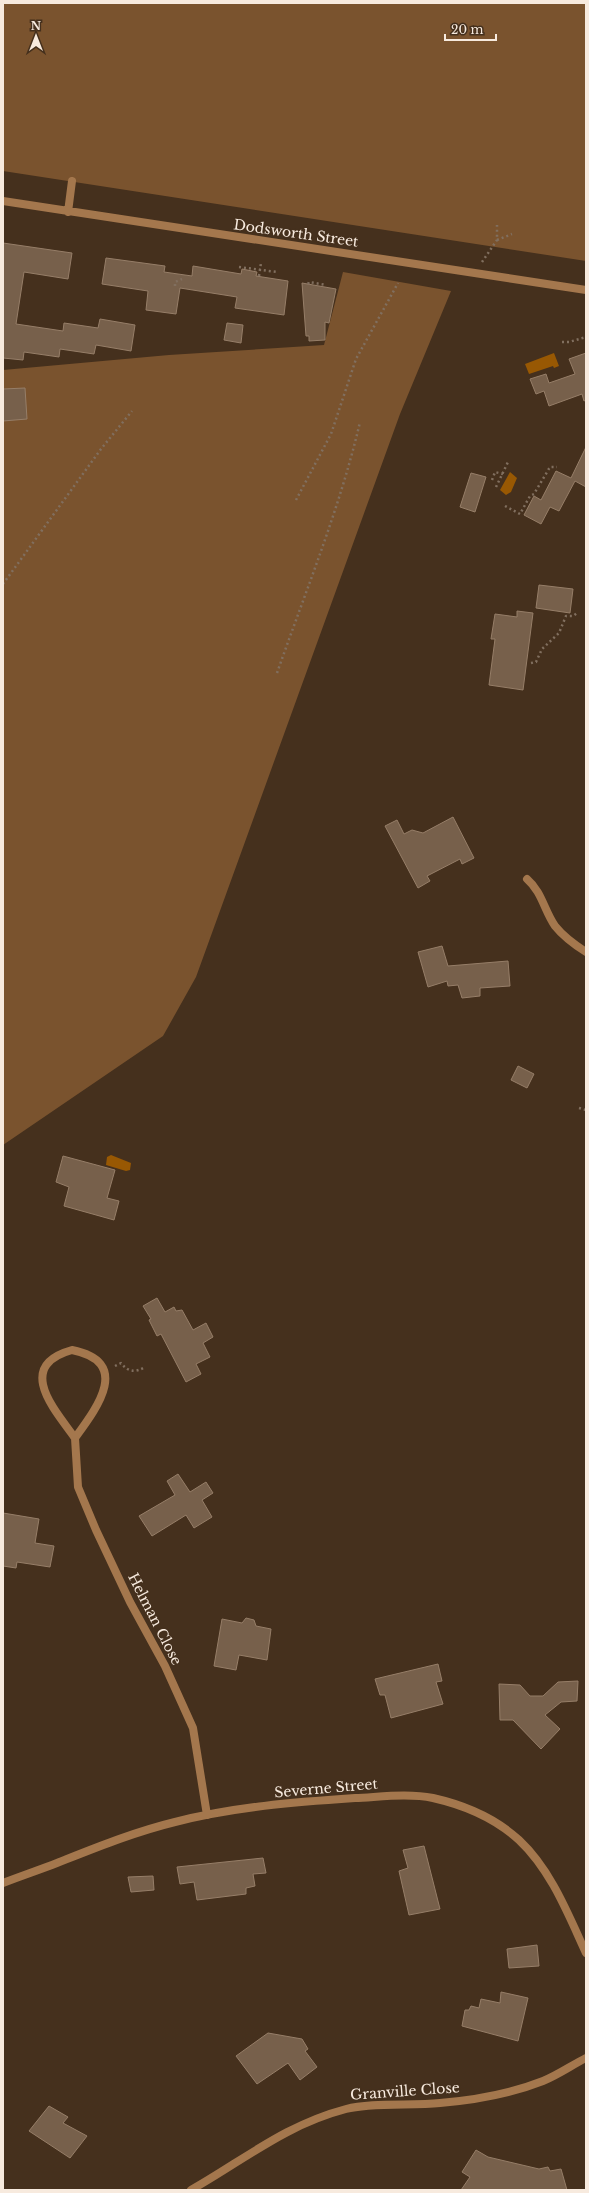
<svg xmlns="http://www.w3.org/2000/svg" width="589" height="2193" viewBox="0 0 589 2193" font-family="'Libre Baskerville',serif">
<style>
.green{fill:#7a532e}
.water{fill:#985803}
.building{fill:#77604b;stroke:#967e68}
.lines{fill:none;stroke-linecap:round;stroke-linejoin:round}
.path{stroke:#816f5f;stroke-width:2.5;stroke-dasharray:2 3;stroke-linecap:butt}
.street{stroke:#a4774d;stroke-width:8}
.labels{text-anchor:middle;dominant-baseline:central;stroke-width:3;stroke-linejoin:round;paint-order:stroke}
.street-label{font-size:14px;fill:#f7eade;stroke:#45301d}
</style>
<rect width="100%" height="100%" fill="#45301d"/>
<!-- green -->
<path class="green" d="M3,3H586V261L3,171Z
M343,272L451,291L400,414L196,977L163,1036L3,1145V370L169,355L324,345Z"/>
<!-- water -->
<path class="water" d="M554,353L559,366L554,368L553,366L529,374L525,364Z
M510,472L517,478L511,492L506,495L500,490Z
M111,1155L131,1163L130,1170L126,1171L106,1165L107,1157Z"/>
<!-- building -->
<path class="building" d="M3,243L72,253L68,279L24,272L16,324L63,331L64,323L98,328L100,319L135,325L131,351L96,345L94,354L60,349L59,357L24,352L23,360L3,358Z
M106,258L165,266L164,272L192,276L193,266L241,274L242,269L257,272L256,276L288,281L284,315L235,308L237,297L180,288L176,314L146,310L148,291L102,284Z
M302,283L336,289L329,323L325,322V340L309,341V336H306Z
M227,323L243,325L241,343L224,340Z
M586,353V400L584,401L582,394L549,406L544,391L536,394L530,379L546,374L549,383L575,374L569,359Z
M25,388L27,419L3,421V389Z
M586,447V487L575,481L559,511L550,507L541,524L524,515L534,496L541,500L556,471L571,478Z
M471,473L486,477L475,512L460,507Z
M539,585L573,589L570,613L536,608Z
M517,611L533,613L523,690L489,685L495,639H491L495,614L517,617Z
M453,817L474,858L462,864L460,859L427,876L430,881L418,888L385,826L397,820L404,834L412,830L423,833Z
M442,946L448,966L508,961L510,986L480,988V996L462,998L458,985L448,986L447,981L428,987L418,952Z
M518,1066L534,1074L527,1088L511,1080Z
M63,1156L115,1170L107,1198L119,1201L114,1220L64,1206L69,1187L56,1182Z
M157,1298L165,1312L174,1307L176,1311L182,1310L193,1330L206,1323L213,1337L203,1343L210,1357L196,1364L201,1374L186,1382L161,1334L157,1336L149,1320L151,1319L143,1306Z
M178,1474L190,1492L206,1482L213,1493L202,1500L212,1517L194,1528L186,1515L152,1536L139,1516L175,1495L167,1481Z
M3,1513L39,1519L35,1543L54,1546L50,1567L17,1562L16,1568L3,1566Z
M246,1618L254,1620L256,1626L271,1629L267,1660L239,1655L236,1670L214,1666L222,1619L242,1623Z
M438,1664L442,1681L436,1682L443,1704L391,1718L385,1695H380L375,1679Z
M578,1681L577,1701L561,1702L545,1715L560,1729L541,1749L513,1720H500L499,1684L520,1685L530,1696H543L558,1682Z
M424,1846L440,1909L409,1915L399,1871L408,1868L403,1850Z
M263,1858L266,1873L253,1874L255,1886L246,1888V1894L197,1900L194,1882L180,1884L177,1867Z
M153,1876L154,1890L131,1892L128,1877Z
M537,1945L539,1966L509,1968L507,1949Z
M501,1992L528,1998L518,2041L462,2026L465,2010H469L471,2006L479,2008L481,1999L500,2003Z
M268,2033L302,2039L308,2049L305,2051L317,2067L300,2080L288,2063L257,2084L236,2056Z
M49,2106L68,2117L63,2123L87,2136L70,2158L29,2131Z
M476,2150L488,2157L539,2169L548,2167L550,2171L561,2169L567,2190H461L470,2177L462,2172Z"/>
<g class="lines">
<!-- path -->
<path class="path" d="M497,240L512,234
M482,262L497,240V225
M239,267L277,272
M259,276L261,263
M308,284L309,282L326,285
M175,286V282L182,279
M562,342H569L586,337
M492,480L495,472L503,474
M496,487L508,462
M296,500L331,434L356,359L398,283
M505,506L520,514L530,496L534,494L550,467H557
M3,584L101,449L132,411
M531,663L536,662L542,649L559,633L566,616H573L577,613
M277,673C306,590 340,508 360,422
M579,1108L586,1110
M115,1366L121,1363C128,1372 135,1373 145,1367"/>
<!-- street -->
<path class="street" d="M3,201L586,290
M68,212L72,181
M527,879C542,892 544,910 555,926C563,936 575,945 586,952
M72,1350C132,1362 97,1408 75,1438C54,1409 15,1366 72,1350Z
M75,1438L78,1487L96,1530L130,1602L165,1666L193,1728L207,1815
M3,1883C21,1876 39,1870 57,1863C95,1848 134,1832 175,1822C233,1807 295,1802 355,1798C380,1797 408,1793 433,1798C464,1805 495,1818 519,1840C551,1870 568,1914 586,1953
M191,2190C244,2160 285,2125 346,2109C371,2102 412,2106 440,2103C475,2100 510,2094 543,2081C558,2075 572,2065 586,2058"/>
</g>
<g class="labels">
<!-- street labels -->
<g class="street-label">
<text transform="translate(296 233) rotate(8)">Dodsworth Street</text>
<text transform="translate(155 1619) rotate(63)">Helman Close</text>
<text transform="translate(326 1788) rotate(-5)">Severne Street</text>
<text transform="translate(405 2091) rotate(-4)">Granville Close</text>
</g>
</g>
<!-- border -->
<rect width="589" height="2193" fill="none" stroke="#f7eade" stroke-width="8"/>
<!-- north arrow -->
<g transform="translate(36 36)" stroke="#45301d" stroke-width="3" paint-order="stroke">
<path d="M0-3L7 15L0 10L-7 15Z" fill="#f7eade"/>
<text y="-6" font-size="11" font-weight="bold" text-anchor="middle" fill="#f7eade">N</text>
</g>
<!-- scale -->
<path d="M445 34v6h51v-6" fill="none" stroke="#f7eade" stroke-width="2"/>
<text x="451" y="34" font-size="12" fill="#f7eade" stroke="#45301d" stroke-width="3" paint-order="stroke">20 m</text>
</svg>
